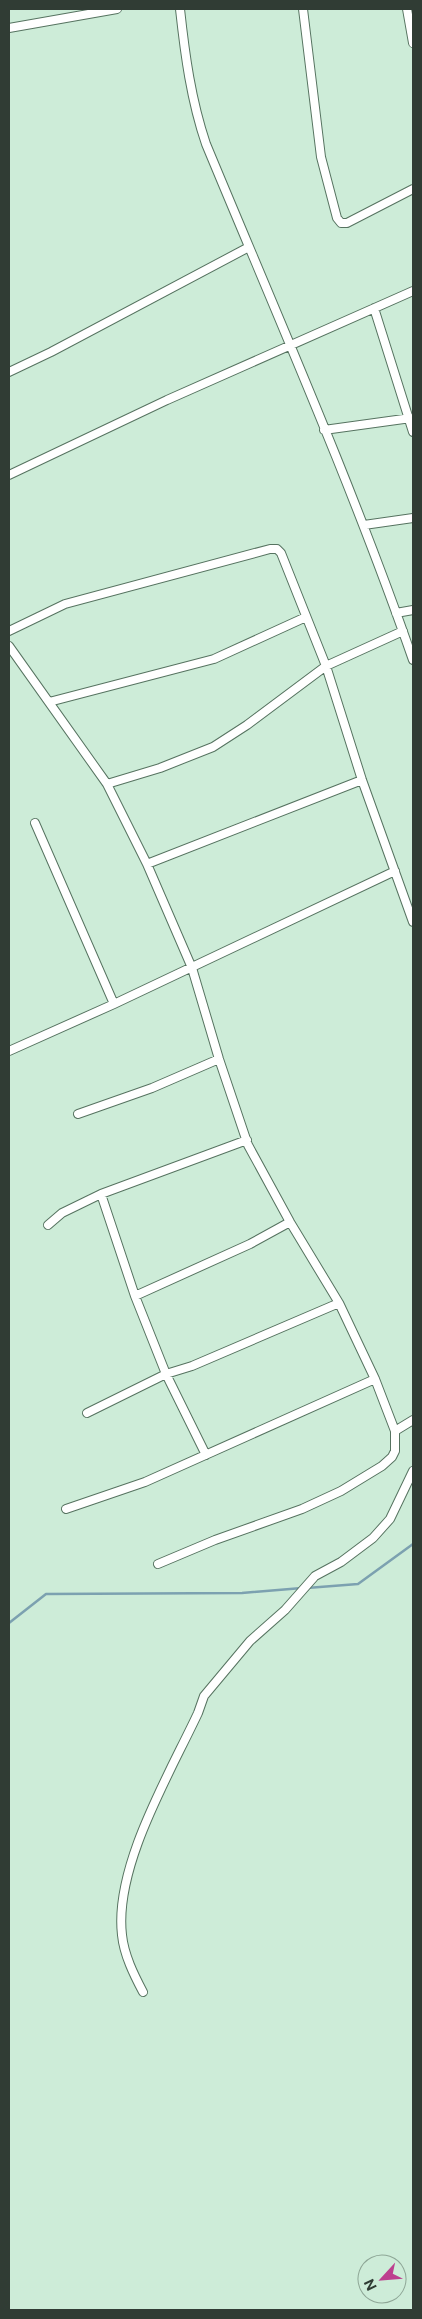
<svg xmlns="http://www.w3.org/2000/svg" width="422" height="2319" viewBox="0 0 422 2319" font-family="'Public Sans',sans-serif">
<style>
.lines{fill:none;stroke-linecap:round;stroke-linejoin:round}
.stream{stroke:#7ca1b0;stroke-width:2.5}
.street-casing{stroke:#567360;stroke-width:10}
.street{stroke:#fff;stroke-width:8}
</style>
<rect width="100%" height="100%" fill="#cdecd8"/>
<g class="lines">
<!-- stream -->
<path class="stream" d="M307,1588L358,1584L413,1544
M9,1623L46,1594L242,1593L302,1588"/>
<defs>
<path id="street" d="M180,9C185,55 191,100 206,144C277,315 352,485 413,660
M303,9L321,157L337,218L341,223H347L413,189
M407,9L413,43
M9,28L117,9
M374,308L413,432
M9,372L51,352L249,247
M324,430L411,418
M9,475L167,400L413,291
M364,525L413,518
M396,613L413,610
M9,631L65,604L270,549H277L281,553L326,666L362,780L413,922
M9,646L107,784L147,864L192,968L219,1059L248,1145L290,1222L339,1303L375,1379L395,1431
M49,702L214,659L306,617
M107,784L160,768L213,747L247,725L326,666L403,631
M35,823L114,1004
M147,864L362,780
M9,1051L114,1004L395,871
M78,1114L152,1088L219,1059
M101,1194L135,1296L166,1374L206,1455
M48,1225L62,1213L101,1194L247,1140
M135,1296L250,1244L290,1222
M87,1413L166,1374L192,1366L339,1303
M66,1509L145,1482L375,1379
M158,1564L215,1540L302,1509L341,1491L382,1466L392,1457L395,1451V1431L413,1420
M143,1992C134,1975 124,1955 122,1935C114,1867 169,1775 198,1713L204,1696L250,1641L285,1610L315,1576L341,1562L373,1538L390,1519L413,1471"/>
</defs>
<!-- street casing -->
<use href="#street" class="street-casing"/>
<!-- street -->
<use href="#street" class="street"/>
</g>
<!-- border -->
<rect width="422" height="2319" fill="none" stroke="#303c34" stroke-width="20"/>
<!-- north arrow -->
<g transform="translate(382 2279) rotate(244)"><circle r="24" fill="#cdecd8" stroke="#8ea696"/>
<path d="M0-4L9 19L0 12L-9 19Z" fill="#bd408f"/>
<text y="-8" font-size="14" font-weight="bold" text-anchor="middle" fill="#303c34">N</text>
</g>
</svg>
